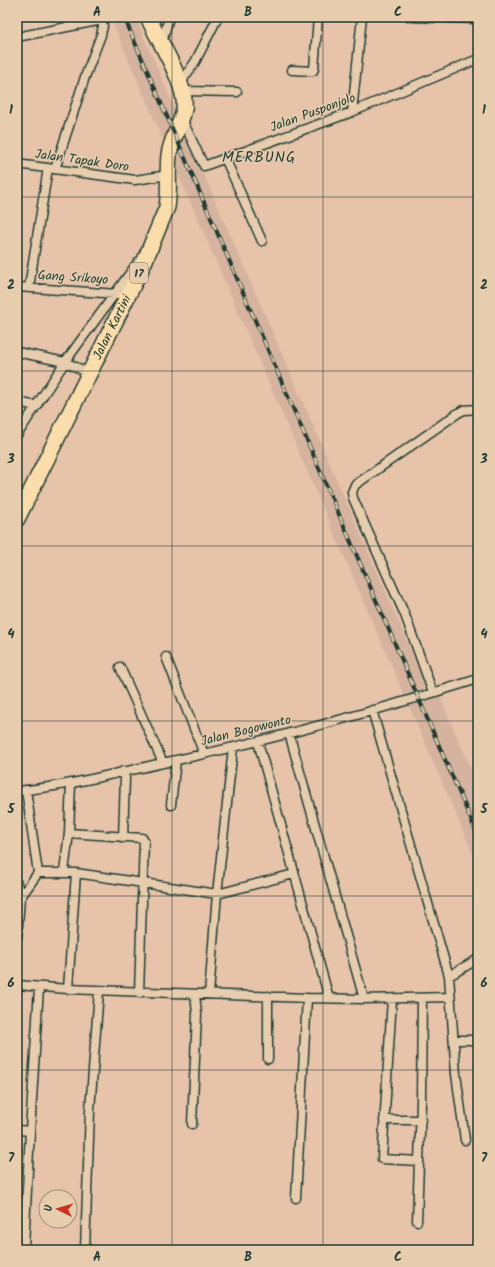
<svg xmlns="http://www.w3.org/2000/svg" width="495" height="1267" viewBox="0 0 495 1267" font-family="Kalam,sans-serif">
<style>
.built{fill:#d6b39e}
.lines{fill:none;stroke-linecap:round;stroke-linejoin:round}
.street-casing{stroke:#1f3d34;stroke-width:11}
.highway-casing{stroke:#1f3d34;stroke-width:18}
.street{stroke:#e7cdae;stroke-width:8}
.highway{stroke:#fbddab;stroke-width:15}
.rail-casing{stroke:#1f3d34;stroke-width:4}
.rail{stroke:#e7cdae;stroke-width:2.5;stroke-dasharray:8;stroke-linecap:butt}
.grid{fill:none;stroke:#1f3d34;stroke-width:1;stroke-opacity:0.55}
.labels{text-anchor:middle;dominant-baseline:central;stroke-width:3;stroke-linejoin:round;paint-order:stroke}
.shield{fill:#e7cdae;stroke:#5b6859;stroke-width:1}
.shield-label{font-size:12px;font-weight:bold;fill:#1f3d34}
.street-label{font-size:13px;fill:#1f3d34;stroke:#e7cdae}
.quarter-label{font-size:15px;letter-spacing:1px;fill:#1f3d34;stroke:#e7cdae}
.neatline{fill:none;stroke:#1f3d34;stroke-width:1.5}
.grid-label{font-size:13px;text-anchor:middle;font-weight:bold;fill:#1f3d34}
</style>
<rect width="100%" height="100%" fill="#e7c3aa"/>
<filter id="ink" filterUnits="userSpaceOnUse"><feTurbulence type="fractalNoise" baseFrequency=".025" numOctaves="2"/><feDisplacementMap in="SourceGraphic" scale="8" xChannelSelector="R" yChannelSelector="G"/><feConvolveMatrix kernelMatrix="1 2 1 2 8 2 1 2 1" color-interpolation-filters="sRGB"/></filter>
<g filter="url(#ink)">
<!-- built -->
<path class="built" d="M110,17H135L432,698L440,697L478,785V865Z"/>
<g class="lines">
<defs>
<path id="street" d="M410,17L478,19
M17,37L102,20
M162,43L169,17
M292,70L313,71L314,69L318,17
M180,84L195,62L218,17
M183,91L237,92
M352,112L362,17
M182,119L204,166L352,112L478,59
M225,158L262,241
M17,164L135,180L168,175
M55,169L85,77L101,35L103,26L101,17
M17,287L118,294
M29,287L48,168
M17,352L65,362L89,373
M17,402L37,406
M17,435L65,362L138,262
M17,491L25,503
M166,657L204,754
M120,667L163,763
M433,693L405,615L353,498L352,492L355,485L458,413L464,410L478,409
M372,710L449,976L456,1074L465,1140
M289,733L364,999
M258,742L329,998
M26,790L38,873
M17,791C71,786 124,771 177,760C279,738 379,710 478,679
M171,805L176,760
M69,833L142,838L144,840L139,993
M123,838L125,778L123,771
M64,872L69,833L71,783
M17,883L20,898L17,938
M20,898L38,873H76L217,894L294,874
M449,976L478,959
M17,985L68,989L307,998L364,999L449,997
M68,989L76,873
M209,994L217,894L233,748
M392,999L382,1159L419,1161
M454,1040H478
M268,1059V996
M384,1120H421
M192,1124L197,1014L195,994
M17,1130L30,1131L39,988
M296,1198L307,998
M417,1221L421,1103L422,998
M24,1247L30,1131
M85,1250L90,1110L99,991"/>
<g id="highway">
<path id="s1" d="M17,519L143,265L167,207C170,190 167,172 169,155C171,139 181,126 184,109C188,86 158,40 148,17"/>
</g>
</defs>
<!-- street casing -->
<use href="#street" class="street-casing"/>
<!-- highway casing -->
<use href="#highway" class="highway-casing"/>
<!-- street -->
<use href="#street" class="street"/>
<!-- highway -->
<use href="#highway" class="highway"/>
<defs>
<path id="rail" d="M124,17L478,836"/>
</defs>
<!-- rail casing -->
<use href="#rail" class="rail-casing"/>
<!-- rail -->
<use href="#rail" class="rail"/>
</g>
</g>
<!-- grid -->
<path class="grid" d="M172,17V1250M323,17V1250M17,197H478M17,371H478M17,546H478M17,721H478M17,896H478M17,1070H478"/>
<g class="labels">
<!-- shield labels -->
<rect class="shield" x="130" y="263" width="18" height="20" rx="3"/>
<g class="shield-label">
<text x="139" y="273">17</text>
</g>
<!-- street labels -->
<g class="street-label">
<text transform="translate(313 113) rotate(-20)">Jalan Pusponjolo</text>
<text transform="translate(82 161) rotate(8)">Jalan Tapak Doro</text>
<text transform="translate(73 278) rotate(4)">Gang Srikoyo</text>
<text stroke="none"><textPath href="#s1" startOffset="214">Jalan Kartini</textPath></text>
<text transform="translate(246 731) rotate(-14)">Jalan Bogowonto</text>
</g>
<!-- quarter labels -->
<g class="quarter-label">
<text x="259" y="158">MERBUNG</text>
</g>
</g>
<!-- margin -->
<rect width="495" height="1267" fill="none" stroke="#e7cdae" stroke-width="44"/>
<!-- north arrow -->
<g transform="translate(58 1209) rotate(275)"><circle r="19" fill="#e7cdae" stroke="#97937d"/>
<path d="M0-3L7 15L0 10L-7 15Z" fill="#c8321e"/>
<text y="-6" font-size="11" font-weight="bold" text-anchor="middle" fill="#1f3d34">U</text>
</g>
<rect x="22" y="22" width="451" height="1223" class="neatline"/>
<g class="grid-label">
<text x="97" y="16">A</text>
<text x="248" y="16">B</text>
<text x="398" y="16">C</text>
<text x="11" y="114">1</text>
<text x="484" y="114">1</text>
<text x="11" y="289">2</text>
<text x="484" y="289">2</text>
<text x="11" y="463">3</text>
<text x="484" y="463">3</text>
<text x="11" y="638">4</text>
<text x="484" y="638">4</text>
<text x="11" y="813">5</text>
<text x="484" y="813">5</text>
<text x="11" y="987">6</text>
<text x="484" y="987">6</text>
<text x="11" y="1162">7</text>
<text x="484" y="1162">7</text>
<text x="97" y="1261">A</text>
<text x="248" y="1261">B</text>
<text x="398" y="1261">C</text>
</g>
</svg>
